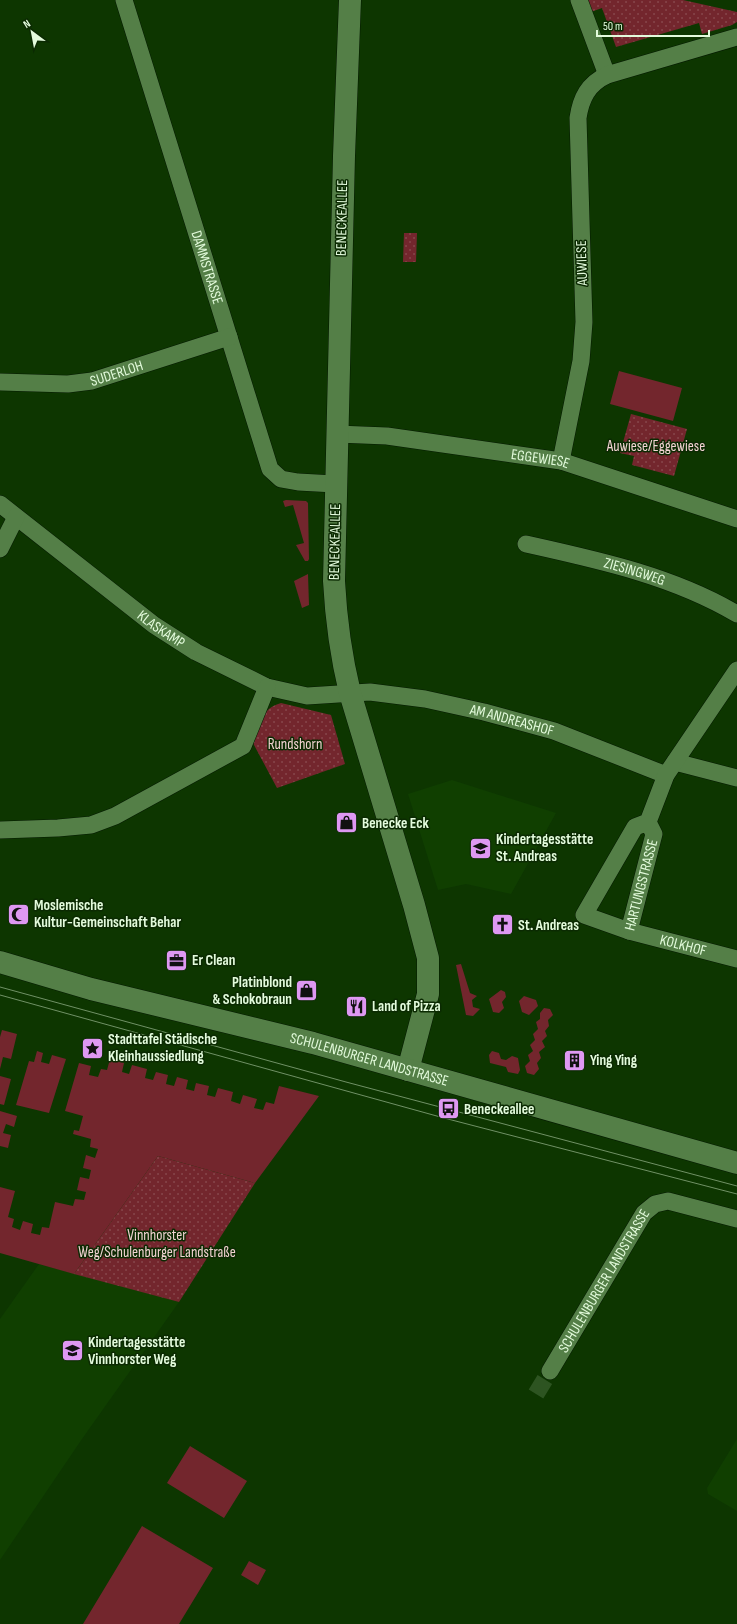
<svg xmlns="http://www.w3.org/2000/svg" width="737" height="1624" viewBox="0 0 737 1624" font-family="'Sofia Sans Condensed',sans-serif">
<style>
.built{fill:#103f00}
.green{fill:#73262d}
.park{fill:url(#park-dots)}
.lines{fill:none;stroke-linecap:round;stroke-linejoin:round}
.street-tunnel{stroke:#2d5421;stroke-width:17;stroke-dasharray:17 8;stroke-linecap:butt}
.street-casing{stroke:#051a01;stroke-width:18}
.secondary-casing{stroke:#051a01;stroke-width:23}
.street{stroke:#547f47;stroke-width:17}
.secondary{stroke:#547f47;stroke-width:22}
.tram{stroke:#709165;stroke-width:1}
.labels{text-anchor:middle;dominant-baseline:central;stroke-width:3;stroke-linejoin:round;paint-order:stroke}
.street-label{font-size:15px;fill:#e3fbdc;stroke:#0b2a02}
.park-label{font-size:15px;fill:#f2d3d2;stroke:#0b2a02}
.poi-label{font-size:15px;font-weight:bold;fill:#e3fbdc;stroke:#0b2a02;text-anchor:start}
</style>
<defs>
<pattern id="park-dots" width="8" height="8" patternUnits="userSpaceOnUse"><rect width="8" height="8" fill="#73262d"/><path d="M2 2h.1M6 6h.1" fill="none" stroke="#87464b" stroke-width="1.8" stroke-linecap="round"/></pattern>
</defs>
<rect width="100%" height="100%" fill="#0d3600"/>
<!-- built -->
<path class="built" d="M452,780L556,813L511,894L466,884L438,890L408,794Z
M39,1264L179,1302L82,1439L0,1560V1319Z
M737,1439V1511L708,1494L707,1488Z"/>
<!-- green -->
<path class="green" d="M619,371L682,388L673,421L610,404Z
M286,500L306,501L308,503L309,559L308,561H305L296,545L304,543L293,505L285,507L283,501Z
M308,574L309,605L302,608L294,581Z
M461,964L470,993L477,996L472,1000L473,1007L480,1009L473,1016L466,1015L456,965Z
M501,990L505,992L506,997L502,1002L504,1008L499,1013L493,1012L489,999Z
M524,996L536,1000L538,1006L529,1015L522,1012L519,1001Z
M544,1008L550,1009L553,1015L548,1020L549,1026L545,1031L547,1036L542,1041L545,1047L539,1052L541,1058L537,1063L539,1069L534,1075L527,1073L525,1066L530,1061L528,1055L533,1051L530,1045L535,1040L533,1034L538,1029L536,1022L540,1019V1013Z
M2,1030L17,1034L11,1059L3,1057L0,1069V1037Z
M37,1051L43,1053L41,1062L49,1064L52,1055L66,1059L49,1113L16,1105L29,1061L34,1062Z
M492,1051L499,1053L501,1059L506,1060L512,1056L518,1058L520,1070L518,1074L508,1072L506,1067L490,1063L489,1055Z
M110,1059L124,1063L122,1072L129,1074L132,1065L147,1069L145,1078L153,1080L156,1072L168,1075L166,1084L174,1086L177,1077L188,1080L186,1089L194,1091L196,1083L209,1086L207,1095L215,1097L218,1088L233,1092L231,1101L240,1104L243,1095L257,1099L254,1108L263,1110L266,1102L274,1104L279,1086L319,1096L255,1183L158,1156L74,1274L0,1253V1187L15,1191L8,1217L14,1219L12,1227L20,1230L23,1221L33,1224L31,1233L40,1235L42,1227L49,1228L55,1202L73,1206L75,1199L84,1200L86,1192L77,1190L80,1177L89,1179L91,1170L83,1168L86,1155L95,1158L98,1149L90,1147L91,1139L73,1134L74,1130L79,1131L83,1116L65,1111L79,1063L91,1066L89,1075L98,1077L101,1069L107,1070Z
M0,1076L11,1079L4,1105L0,1104Z
M0,1111L17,1116L14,1127L6,1124L3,1133L11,1135L8,1148L0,1146Z
M190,1446L247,1481L224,1518L167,1483Z
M142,1526L213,1568L179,1624H83Z
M249,1561L266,1570L258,1585L241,1575Z"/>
<!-- park -->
<path class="park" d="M583,0H683L737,12V22L732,25L702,34L699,23L616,47L602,8L588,13Z
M404,233H417L416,262H403Z
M631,414L687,429L674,476L632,465L634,456L620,453Z
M281,703L331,715L345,764L277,788L253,743C260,725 260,709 281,703Z
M158,1156L255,1183L179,1302L74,1274Z"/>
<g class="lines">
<!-- street-tunnel -->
<path class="street-tunnel" d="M536,1394L550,1371"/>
<defs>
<g id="street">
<path id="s1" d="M124,0L270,469L281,479L298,482L335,484"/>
<path d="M579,0L607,75"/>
<path id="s2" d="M0,382L68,384L92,381L229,337"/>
<path id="s3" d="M337,434L387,436L561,461L737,519"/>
<path d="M561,461L581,361L584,322L578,118C581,98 588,84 607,75L737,37"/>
<path id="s4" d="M0,504L154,625L196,652L267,687L307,696L370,692L425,699L484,712L554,731L666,775"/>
<path id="s5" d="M526,544C598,560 673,576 737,614"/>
<path d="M0,549L16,517"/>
<path d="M675,762L737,778"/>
<path id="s6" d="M648,822L635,827L584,915L629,931L654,834L648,822L666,775L737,670"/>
<path d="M0,830L58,828L91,825L115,816L243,746L267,687"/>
<path id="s7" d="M629,931L737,959"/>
<path id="s8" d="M550,1371L644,1213L655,1204L668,1201L737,1219"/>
</g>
<g id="secondary">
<path d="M350,0L344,156L334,581C336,619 341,656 350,693L414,905L428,958V994L408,1070"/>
<path id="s9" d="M0,962L91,989L313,1043L737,1163"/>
</g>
</defs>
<!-- street casing -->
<use href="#street" class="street-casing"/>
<!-- secondary casing -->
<use href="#secondary" class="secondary-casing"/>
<!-- street -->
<use href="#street" class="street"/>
<!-- secondary -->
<use href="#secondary" class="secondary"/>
<!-- tram -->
<path class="tram" d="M0,987L346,1082L737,1186
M0,995L444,1118L737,1194"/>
</g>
<!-- icons -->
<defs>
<symbol id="shop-square" viewBox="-11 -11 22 22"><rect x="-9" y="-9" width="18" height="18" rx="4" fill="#de98f2" stroke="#0b2a02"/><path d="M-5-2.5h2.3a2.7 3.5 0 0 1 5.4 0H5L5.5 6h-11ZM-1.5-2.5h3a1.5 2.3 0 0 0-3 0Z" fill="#111"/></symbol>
<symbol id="school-square" viewBox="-11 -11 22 22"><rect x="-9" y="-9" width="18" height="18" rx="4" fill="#de98f2" stroke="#0b2a02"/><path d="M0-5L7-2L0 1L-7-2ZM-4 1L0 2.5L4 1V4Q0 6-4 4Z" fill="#111"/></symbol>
<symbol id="mosque-square" viewBox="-11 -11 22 22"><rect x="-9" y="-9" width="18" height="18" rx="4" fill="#de98f2" stroke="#0b2a02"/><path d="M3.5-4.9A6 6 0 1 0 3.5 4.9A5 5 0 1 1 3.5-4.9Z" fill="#111"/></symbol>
<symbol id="church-square" viewBox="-11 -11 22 22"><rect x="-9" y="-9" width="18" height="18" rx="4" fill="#de98f2" stroke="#0b2a02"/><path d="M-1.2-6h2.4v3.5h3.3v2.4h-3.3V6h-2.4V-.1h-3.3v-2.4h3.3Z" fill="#111"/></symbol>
<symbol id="office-square" viewBox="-11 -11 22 22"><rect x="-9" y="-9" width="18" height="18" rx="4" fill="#de98f2" stroke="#0b2a02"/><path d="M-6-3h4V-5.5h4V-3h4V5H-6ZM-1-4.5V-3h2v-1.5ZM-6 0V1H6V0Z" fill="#111"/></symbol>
<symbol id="restaurant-square" viewBox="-11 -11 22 22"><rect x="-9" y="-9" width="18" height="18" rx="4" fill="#de98f2" stroke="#0b2a02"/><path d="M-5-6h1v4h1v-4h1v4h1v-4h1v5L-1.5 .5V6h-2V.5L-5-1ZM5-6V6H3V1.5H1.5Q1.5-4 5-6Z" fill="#111"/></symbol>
<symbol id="sight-square" viewBox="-11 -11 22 22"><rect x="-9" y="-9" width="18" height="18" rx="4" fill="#de98f2" stroke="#0b2a02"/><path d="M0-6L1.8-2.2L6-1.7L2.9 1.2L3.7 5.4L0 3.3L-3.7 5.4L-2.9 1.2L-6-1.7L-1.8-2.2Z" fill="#111"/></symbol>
<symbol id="building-square" viewBox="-11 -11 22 22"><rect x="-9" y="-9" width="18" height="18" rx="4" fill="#de98f2" stroke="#0b2a02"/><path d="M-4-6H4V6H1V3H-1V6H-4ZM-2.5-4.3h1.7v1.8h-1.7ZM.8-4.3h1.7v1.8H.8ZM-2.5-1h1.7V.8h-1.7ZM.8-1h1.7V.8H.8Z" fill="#111"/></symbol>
<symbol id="bus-square" viewBox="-11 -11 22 22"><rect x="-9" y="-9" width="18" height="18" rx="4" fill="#de98f2" stroke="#0b2a02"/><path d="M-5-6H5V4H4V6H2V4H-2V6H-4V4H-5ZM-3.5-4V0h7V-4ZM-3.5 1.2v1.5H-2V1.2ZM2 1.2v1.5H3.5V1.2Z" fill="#111"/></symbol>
</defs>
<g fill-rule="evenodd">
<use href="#shop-square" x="334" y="810" width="25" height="25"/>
<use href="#school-square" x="468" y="836" width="25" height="25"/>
<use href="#mosque-square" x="6" y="902" width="25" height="25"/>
<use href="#church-square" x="490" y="912" width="25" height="25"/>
<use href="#office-square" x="164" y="948" width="25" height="25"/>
<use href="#shop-square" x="294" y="978" width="25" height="25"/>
<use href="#restaurant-square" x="344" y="994" width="25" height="25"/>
<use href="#sight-square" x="80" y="1036" width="25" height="25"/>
<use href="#building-square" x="562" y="1048" width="25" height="25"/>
<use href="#bus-square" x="436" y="1096" width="25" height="25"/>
<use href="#school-square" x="60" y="1338" width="25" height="25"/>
</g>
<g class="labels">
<!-- street labels -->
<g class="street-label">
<text transform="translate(342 218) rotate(-89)">BENECKEALLEE</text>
<text transform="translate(582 263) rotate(-92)">AUWIESE</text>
<text stroke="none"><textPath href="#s1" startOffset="280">DAMMSTRASSE</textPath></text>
<text stroke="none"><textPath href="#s2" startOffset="118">SUDERLOH</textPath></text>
<text stroke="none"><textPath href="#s3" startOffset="205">EGGEWIESE</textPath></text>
<text transform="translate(335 542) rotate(-89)">BENECKEALLEE</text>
<text stroke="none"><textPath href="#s5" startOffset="112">ZIESINGWEG</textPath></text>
<text stroke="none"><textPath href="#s4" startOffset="204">KLASKAMP</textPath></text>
<text stroke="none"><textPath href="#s4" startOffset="574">AM ANDREASHOF</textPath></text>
<text stroke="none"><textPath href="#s6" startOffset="211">HARTUNGSTRASSE</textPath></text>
<text stroke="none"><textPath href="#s7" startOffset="56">KOLKHOF</textPath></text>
<text stroke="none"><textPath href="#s9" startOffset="382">SCHULENBURGER LANDSTRASSE</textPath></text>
<text stroke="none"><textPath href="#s8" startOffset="105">SCHULENBURGER LANDSTRASSE</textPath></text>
</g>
<!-- park labels -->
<g class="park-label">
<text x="656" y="446">Auwiese/Eggewiese</text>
<text x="295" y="744">Rundshorn</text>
<text x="157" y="1235">Vinnhorster<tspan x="157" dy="17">Weg/Schulenburger Landstraße</tspan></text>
</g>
<!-- poi labels -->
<g class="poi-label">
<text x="362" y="823">Benecke Eck</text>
<text x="496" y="839">Kindertagesstätte<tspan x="496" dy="17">St. Andreas</tspan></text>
<text x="34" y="905">Moslemische<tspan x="34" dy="17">Kultur-Gemeinschaft Behar</tspan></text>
<text x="518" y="925">St. Andreas</text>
<text x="192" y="960">Er Clean</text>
<text x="292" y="982" text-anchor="end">Platinblond<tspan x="292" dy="17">&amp; Schokobraun</tspan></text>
<text x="372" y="1006">Land of Pizza</text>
<text x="108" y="1039">Stadttafel Städische<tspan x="108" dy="17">Kleinhaussiedlung</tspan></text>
<text x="590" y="1060">Ying Ying</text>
<text x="464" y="1109">Beneckeallee</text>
<text x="88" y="1342">Kindertagesstätte<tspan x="88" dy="17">Vinnhorster Weg</tspan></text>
</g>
</g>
<!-- north arrow -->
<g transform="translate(32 32) rotate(328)" stroke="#0b2a02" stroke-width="3" paint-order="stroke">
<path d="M0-3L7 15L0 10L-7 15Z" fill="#e3fbdc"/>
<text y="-6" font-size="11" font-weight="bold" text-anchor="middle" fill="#e3fbdc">N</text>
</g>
<!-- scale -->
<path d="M597 30v6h112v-6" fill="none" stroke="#e3fbdc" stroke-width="2"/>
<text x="603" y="30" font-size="12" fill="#e3fbdc" stroke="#0b2a02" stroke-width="3" paint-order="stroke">50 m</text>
</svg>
